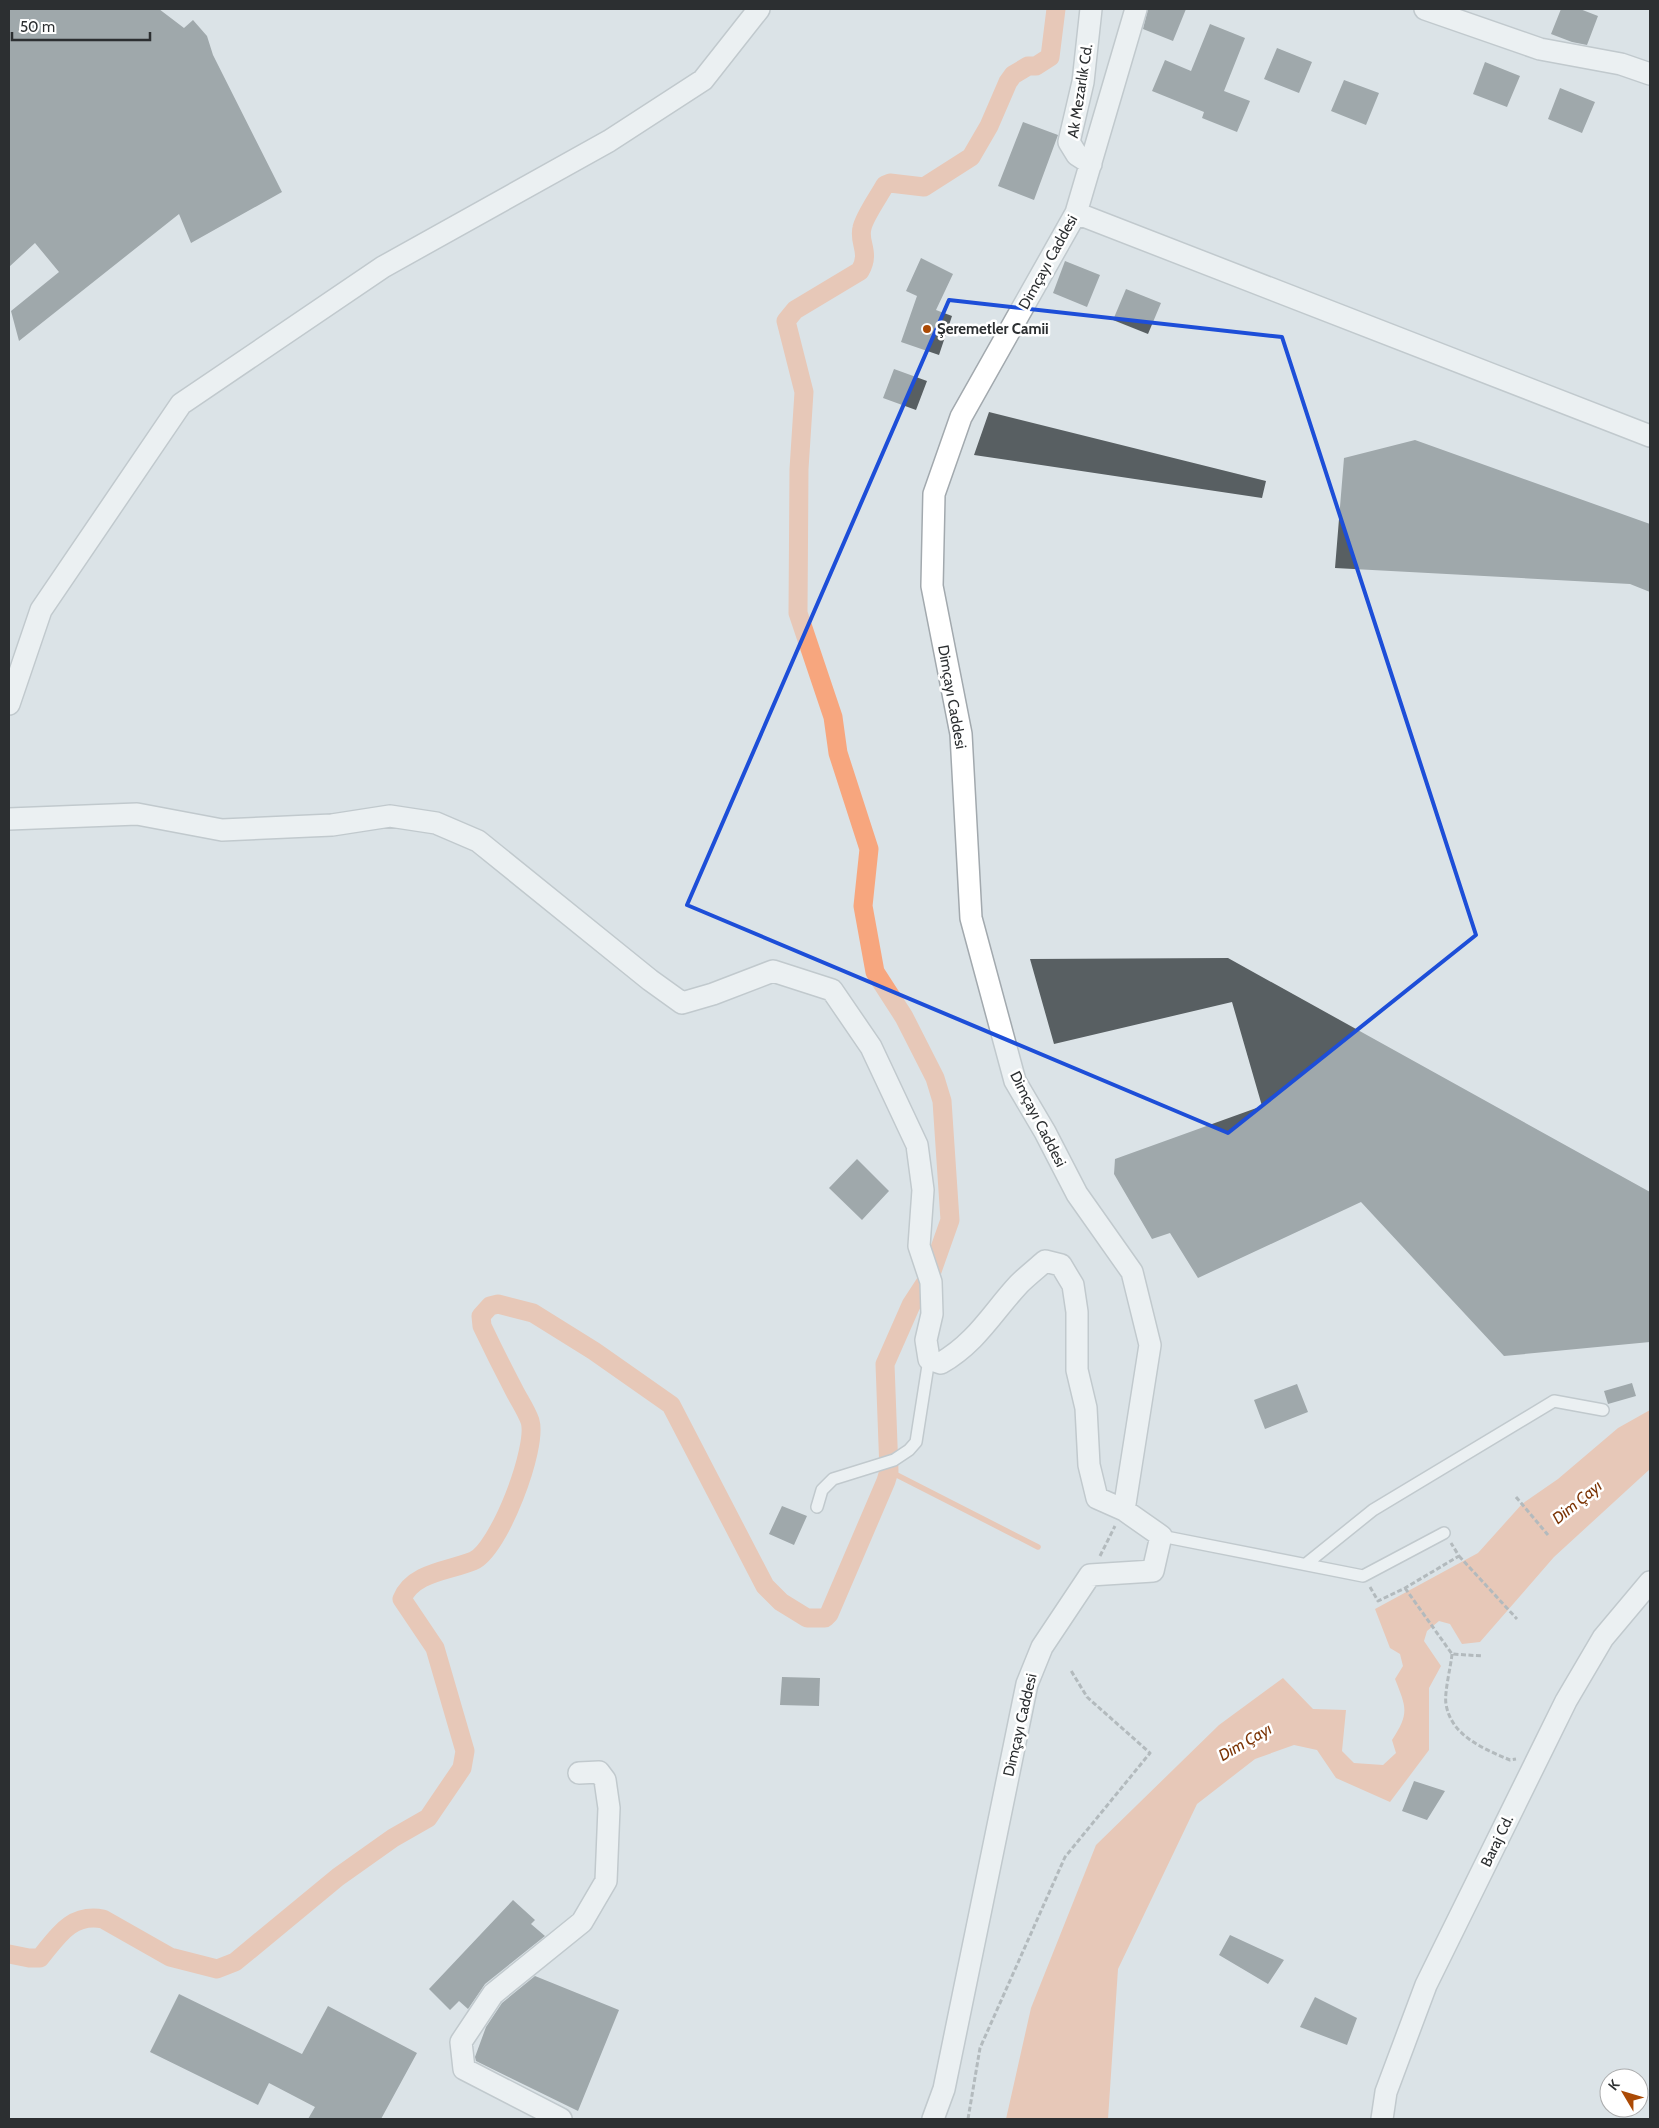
<svg xmlns="http://www.w3.org/2000/svg" width="1659" height="2128" viewBox="0 0 1659 2128" font-family="Cabin,sans-serif">
<style>
.water{fill:#f7a67e}
.lines{fill:none;stroke-linecap:round;stroke-linejoin:round}
.stream{stroke:#f7a67e;stroke-width:5.5}
.canal{stroke:#f7a67e;stroke-width:19}
.building{fill:#585f62}
.lane-casing{stroke:#a2a9ae;stroke-width:14}
.street-casing{stroke:#a2a9ae;stroke-width:24}
.path{stroke:#83888b;stroke-width:3;stroke-dasharray:5 2.5;stroke-linecap:butt}
.lane{stroke:#fff;stroke-width:11}
.street{stroke:#fff;stroke-width:21}
.marked{fill:none;stroke:#1d4ed8;stroke-width:4;stroke-linejoin:round}
.poi-dot{fill:#ab4a05;stroke:#fff;stroke-width:2}
.labels{text-anchor:middle;dominant-baseline:central;stroke-width:5;stroke-linejoin:round;paint-order:stroke}
.street-label{font-size:15px;fill:#2c2f31;stroke:#fff}
.poi-label{font-size:15px;font-weight:bold;fill:#2c2f31;stroke:#fff;text-anchor:start}
.water-label{font-size:16px;font-style:italic;fill:#7b3304;stroke:#fff}
</style>
<rect width="100%" height="100%" fill="#dbe3e7"/>
<!-- water -->
<path class="water" d="M1650,1410V1469L1554,1557L1480,1642L1462,1644L1450,1624L1439,1621L1427,1631L1424,1641L1441,1666L1429,1688V1750L1390,1802L1336,1778L1317,1750L1294,1745L1255,1759L1197,1804L1118,1969L1108,2119H1006L1031,2008L1096,1845L1219,1725L1283,1678L1313,1709L1346,1710L1342,1751L1354,1763L1383,1765L1396,1753L1392,1740C1410,1713 1406,1707 1395,1679L1403,1666L1400,1654L1390,1648L1375,1609L1478,1553L1522,1504L1558,1479L1618,1428Z"/>
<g class="lines">
<!-- stream -->
<path class="stream" d="M889,1471L1038,1547"/>
<!-- canal -->
<path class="canal" d="M932,1271L950,1220L942,1101L935,1078L904,1017L875,972L863,906L869,849L838,753L833,717L798,613L799,469L804,392L786,321L795,310L860,271C871,252 858,243 862,228C864,217 879,196 885,185L890,183L924,187L971,157L989,126L1008,82L1013,75L1028,66H1036L1050,57L1056,9
M9,1954L29,1958H40C58,1936 71,1913 103,1919L170,1957L217,1969L235,1962L338,1877L393,1838L428,1818L462,1768L465,1751L435,1648L402,1599C413,1572 449,1571 473,1561C499,1550 538,1447 530,1421C526,1410 519,1400 514,1390C503,1369 492,1347 482,1326L481,1316L490,1306L498,1304L533,1313L594,1351L671,1405L765,1586L781,1602L807,1618H825L829,1614L886,1481L889,1471L885,1364L911,1305L926,1282"/>
</g>
<!-- building -->
<path class="building" d="M9,9H159L184,28L193,20L207,36L213,55L282,192L191,243L179,214L19,341L11,311L59,272L35,243L9,267Z
M1148,9H1186L1173,41L1143,29Z
M1561,9H1580L1598,16L1587,45L1572,42L1551,34Z
M1210,24L1245,38L1224,91L1250,101L1237,132L1202,118L1204,112L1152,91L1165,60L1191,71Z
M1277,48L1312,62L1299,93L1264,79Z
M1485,62L1520,76L1507,107L1473,94Z
M1344,80L1379,93L1366,125L1331,111Z
M1560,88L1595,102L1582,133L1548,119Z
M1023,122L1058,135L1034,200L998,186Z
M921,258L953,274L936,310L952,316L939,355L901,342L917,296L906,291Z
M1065,261L1100,275L1087,307L1053,293Z
M1126,289L1161,303L1148,334L1113,320Z
M894,369L927,381L916,410L883,398Z
M989,412L1266,481L1262,498L974,455Z
M1415,440L1650,524V592L1630,584L1335,568L1344,458Z
M1228,958L1650,1192V1342L1504,1356L1361,1202L1198,1278L1170,1233L1152,1239L1114,1174L1115,1159L1262,1106L1232,1002L1054,1044L1030,959Z
M857,1159L889,1191L862,1220L829,1188Z
M1632,1383L1636,1396L1608,1404L1604,1391Z
M1297,1384L1308,1412L1265,1429L1254,1400Z
M782,1506L807,1516L794,1545L769,1534Z
M782,1677L820,1678L819,1706L780,1705Z
M1414,1781L1445,1791L1427,1820L1402,1811Z
M513,1900L535,1920L531,1924L545,1936L485,1984L468,2009L459,2001L450,2010L429,1989Z
M1230,1935L1284,1960L1268,1984L1219,1955Z
M535,1976L619,2010L578,2111L476,2061L475,2057L486,2027L502,2003Z
M179,1994L302,2054L328,2006L417,2053L381,2119H308L315,2107L269,2083L258,2105L150,2052Z
M1315,1997L1357,2018L1347,2045L1300,2027Z"/>
<g class="lines">
<defs>
<path id="lane" d="M817,1507L822,1490L833,1479L894,1460L909,1450L916,1442L929,1359
M1161,1536L1363,1576L1444,1533
M1306,1564L1373,1510L1554,1401L1603,1410"/>
<path id="street" d="M1091,9L1083,82L1069,142L1077,155L1091,164
M1425,9L1540,49L1621,64L1650,74
M1076,213L1650,436
M9,704L41,610L181,404L383,267L609,141L703,80L759,9
M9,819L137,814L222,830L332,825L390,816L436,823L478,841L650,980L682,1003L713,994L773,971L832,990L871,1047L917,1145L923,1190L919,1246L931,1282L932,1314L926,1340L929,1359L941,1363C977,1342 992,1313 1019,1284C1027,1276 1036,1269 1045,1261L1061,1265L1073,1285L1077,1312V1370L1086,1408L1089,1465L1097,1498L1124,1510
M561,2119L464,2069L461,2042L493,1994L582,1922L606,1881L609,1808L605,1780L599,1772L579,1773
M933,2119L944,2089L1027,1684L1042,1647L1090,1575L1153,1571L1161,1536L1124,1510L1150,1345L1132,1272L1077,1194L1045,1132L1015,1081L971,918L961,734L932,586L934,494L961,417L1076,213L1136,9
M1382,2119L1386,2092L1426,1985L1566,1701L1603,1638L1650,1582"/>
</defs>
<!-- lane casing -->
<use href="#lane" class="lane-casing"/>
<!-- street casing -->
<use href="#street" class="street-casing"/>
<!-- path -->
<path class="path" d="M1516,1497L1548,1535
M1100,1556L1115,1526
M1459,1556L1517,1619
M1370,1587L1378,1601L1405,1588L1459,1556L1451,1543
M1405,1588L1452,1654L1483,1656
M1452,1654C1451,1666 1444,1693 1446,1704C1451,1736 1484,1749 1510,1760L1516,1759
M968,2119L980,2048L1065,1857L1150,1753L1087,1697L1070,1669"/>
<!-- lane -->
<use href="#lane" class="lane"/>
<!-- street -->
<use href="#street" class="street"/>
</g>
<!-- marked area -->
<path d="M0 0H1659V2128H0ZM949,300L1282,337L1476,935L1228,1133L687,905Z" fill="#dbe3e7" fill-opacity=".55" fill-rule="evenodd"/>
<path class="marked" d="M949,300L1282,337L1476,935L1228,1133L687,905Z"/>
<!-- markers -->
<circle class="poi-dot" cx="927" cy="329" r="5"/>
<g class="labels">
<!-- street labels -->
<g class="street-label">
<text transform="translate(1080 91) rotate(-81)">Ak Mezarlık Cd.</text>
<text transform="translate(1048 262) rotate(-61)">Dimçayı Caddesi</text>
<text transform="translate(952 697) rotate(80)">Dimçayı Caddesi</text>
<text transform="translate(1038 1119) rotate(63)">Dimçayı Caddesi</text>
<text transform="translate(1020 1725) rotate(-77)">Dimçayı Caddesi</text>
<text transform="translate(1497 1841) rotate(-64)">Baraj Cd.</text>
</g>
<!-- poi labels -->
<g class="poi-label">
<text x="937" y="329">Şeremetler Camii</text>
</g>
<!-- water labels -->
<g class="water-label">
<text transform="translate(1577 1502) rotate(-39)">Dim Çayı</text>
<text transform="translate(1245 1742) rotate(-30)">Dim Çayı</text>
</g>
</g>
<!-- border -->
<rect width="1659" height="2128" fill="none" stroke="#2c2f31" stroke-width="20"/>
<!-- north arrow -->
<g transform="translate(1624 2093) rotate(308)"><circle r="24" fill="#ffffff" stroke="#abacad"/>
<path d="M0-4L9 19L0 12L-9 19Z" fill="#ab4a05"/>
<text y="-8" font-size="14" font-weight="bold" text-anchor="middle" fill="#2c2f31">K</text>
</g>
<!-- scale -->
<path d="M12 32v8h138v-8" fill="none" stroke="#2c2f31" stroke-width="2.5"/>
<text x="20" y="32" font-size="15" fill="#2c2f31" stroke="#ffffff" stroke-width="4" paint-order="stroke">50 m</text>
</svg>
